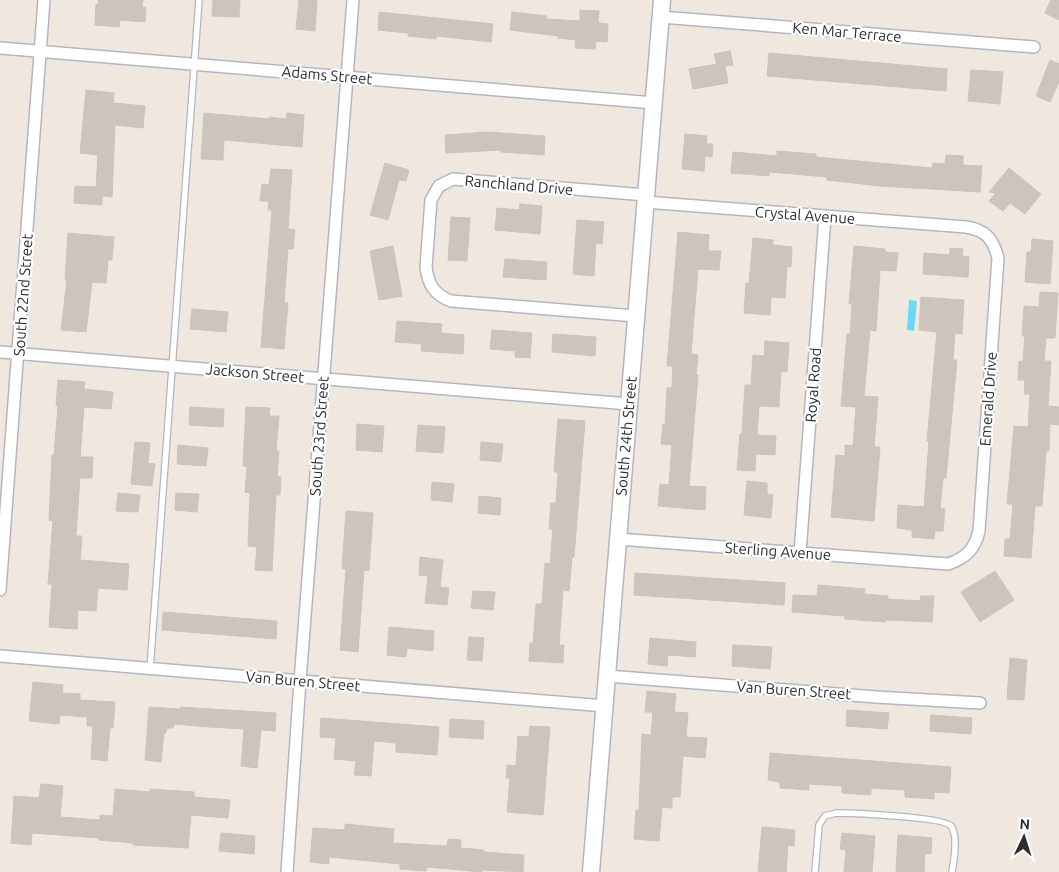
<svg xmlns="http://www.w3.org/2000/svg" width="1059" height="872" viewBox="0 0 1059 872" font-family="Ubuntu,sans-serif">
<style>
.water{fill:#6ad8f9}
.building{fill:#cbc5be;stroke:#ccc4b8}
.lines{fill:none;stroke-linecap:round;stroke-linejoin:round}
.lane-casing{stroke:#b3b6c2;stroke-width:8}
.street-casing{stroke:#b3b6c2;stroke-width:14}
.secondary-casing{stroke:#b3b6c2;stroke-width:19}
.lane{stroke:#fff;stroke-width:5.5}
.street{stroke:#fff;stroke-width:11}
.secondary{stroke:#fff;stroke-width:16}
.labels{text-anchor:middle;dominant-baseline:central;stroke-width:4.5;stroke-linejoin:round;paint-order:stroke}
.street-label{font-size:15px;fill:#2d2d2d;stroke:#fff}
</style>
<rect width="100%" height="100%" fill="#f0e8df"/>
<!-- water -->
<path class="water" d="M909,300L917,301L914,331L907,330Z"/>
<!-- building -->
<path class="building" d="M99,0H143L142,7L146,8L145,22L120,20L119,27L95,25L96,4L98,5Z
M213,0H240L239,17L212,16Z
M299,0H317L315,31L296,29Z
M1051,0H1059V20L1045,13Z
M580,10L599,11L598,23L608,24L607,42L596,41L595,49L575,48L576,40L558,38V36L510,30L512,12L547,16L546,19L580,21Z
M379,12L493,24L491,42L437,36L436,39L408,36V33L378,30Z
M730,51L733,65L725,66L728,83L693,89L689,69L717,64L714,54Z
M769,53L947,69L946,91L767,76Z
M1050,60L1059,64V82L1050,102L1036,96Z
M971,70L1003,72L1000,104L968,101Z
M86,90L114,93L113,103L145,106L143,128L115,125L112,197L102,196V205L74,203L75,186L96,187L98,155L80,153Z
M204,113L269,119V117L286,119L287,113L304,115L302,147L224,140L223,160L201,159Z
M487,132L545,136L544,155L501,152V150L446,153L445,135Z
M685,134L707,136L706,144H713L712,157L705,156L704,171L682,169Z
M777,151L816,154V157L932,168L933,163L945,164L946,155L963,156V165L982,166L980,192L880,186L827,180V177L770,172L769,176L731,173L733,152L777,156Z
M385,163L409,170L406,181L399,180L388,220L370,215Z
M1009,168L1041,194L1025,214L1010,203L1003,211L989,201L996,193L989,192Z
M271,169L292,170L288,229L295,230L293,249H288L284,303H288L284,349L261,347L272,210H268L269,201H260L262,184L269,185Z
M520,204L542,206L540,234L495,230L497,208L519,210Z
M451,217L470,218L467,261L448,260Z
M577,220L604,222L602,244L596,243L594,276L573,274Z
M678,232L709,235L708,251H721L719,270L698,269L691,354L698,355L696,375H698L689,486L706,487L705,510L658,506L660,484L669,485L672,445L661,444L663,424L665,425L667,388H672L673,366H667Z
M68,233L114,237L112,260H108L106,283L92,282L86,332L61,330L67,280H65Z
M753,238L773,240V245L792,247L791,267L787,266L785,298L771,297L770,315L744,313L746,283L749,284Z
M1032,239L1053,241L1050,284L1025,282L1027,252H1031Z
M393,246L402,296L379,300L370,251Z
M854,246L885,249V252L898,253L896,271L880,270L876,331L870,330L864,396L878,397L874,447H880L874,521L831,517L836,455L845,456V445L853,446L856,407L841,406L847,334H850L852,304H849Z
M950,248L963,249L962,256L969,257L968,277L923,274L924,253L950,255Z
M505,259L547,262L546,280L503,277Z
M1040,292L1058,293L1055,338H1046L1044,361H1051L1048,406L1059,407V425L1050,424L1049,451H1046L1042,506H1035L1031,558L1004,556L1005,539H1010L1013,504H1007L1014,426L1028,427L1030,394H1024L1025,380H1018L1019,361L1023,362L1025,336H1022L1024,306L1039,307Z
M921,297L964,300L962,334L955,333L953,360H957L946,478H943L940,508L945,509L943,531H935L934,539L912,537V530L897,528L898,505L924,507L929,441H927L937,332L919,330Z
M192,309L228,312L226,332L190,329Z
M397,321L442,324L441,333L464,335L463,354L421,351L422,344L395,342Z
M492,330L532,333L530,358L515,357V351L490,349Z
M553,334L596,337L595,356L552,352Z
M765,341L789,343L787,372L781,371L779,407L759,406L757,435L776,436L775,455L756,454L755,471L737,470L740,434H742L745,385H751L753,355L764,356Z
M58,380L85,382L84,389L113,392L111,409L84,407L80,457H93L92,478H80L76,536H82L80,560L129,564L127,590L98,588L96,611L78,610L77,629L49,627L52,584H48L53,521L49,520L52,455H54L58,406L56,405Z
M190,407L224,409L223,427L189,425Z
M246,407L270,408L269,416H279L276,451H279L277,476L281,477L280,495H276L272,571L255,570L257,547L248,546L250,493L245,492L247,467L243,466Z
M558,419L585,421L574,557H572L569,591L563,590L559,645H564L563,663L529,661L530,643H533L536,604H542L545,563L550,564L553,529H549L551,503H556L558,472H554Z
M357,424L384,426L382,452L356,450Z
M418,425L445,427L443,453L416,451Z
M135,442L150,443L148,463L155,464L152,486L131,484Z
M481,442L503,444L501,462L480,460Z
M178,445L208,448L206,466L177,464Z
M747,481L767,483V494L773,495L771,518L744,515Z
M432,482L454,484L452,502L431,500Z
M118,493L140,495L138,512L116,511Z
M176,493L199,494L197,512L175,510Z
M479,496L501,498L500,515L478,513Z
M346,511L373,513L369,571L364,570L358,652L340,650L346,569L342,568Z
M420,557L443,560L440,587L449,588L447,605L425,603L428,576L419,575Z
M995,571L1014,600L980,622L961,592Z
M635,573L785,583L784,605L634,595Z
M818,585L865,589L864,594L888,596V599L920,601L921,596H934L932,622L886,620V622L845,619V616L792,612L793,595L817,596Z
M473,591L495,592L493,610L471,608Z
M163,612L277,621L276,639L162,630Z
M389,627L434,631L433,651L407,648L406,657L387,655Z
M469,637L484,638L482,661L467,660Z
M650,638L696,642L695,657L668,655L667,666L648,664Z
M733,645L772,647L770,669L732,666Z
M1010,658L1027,660L1024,700L1007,699Z
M33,682L63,685L62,693L80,694V700L115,702L113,728H110L107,761L91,759L93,726H87V717L60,715L59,724L29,721Z
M647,691L676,694L674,712L688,713L686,737L707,738L705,758L683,756L680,797H672V808L662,807L659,841L634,839L636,810H639L642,734L651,735L653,712H645Z
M149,707L180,709V707L276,713L275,731L261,730L257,768L241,766L244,729L209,727L174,724L173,728H167L166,733H164L161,762L145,760Z
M847,710L889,713L887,729L846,726Z
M931,715L972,718L971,734L930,731Z
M321,718L439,727L437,755L396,752V743L374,741L371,776L354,775L356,761L334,759L336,738L320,737Z
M450,719L484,721L483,739L449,737Z
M530,726L550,727L543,815L507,812L510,778H506L507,765L516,766L518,736L529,737Z
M770,753L951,767L949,793L934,792V799L905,797V790L871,788V795L842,793V786L809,784V790L780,788V782L768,780Z
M41,784L63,786L60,817L100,820V815L113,816L115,789L150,792V789L194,792V797L230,800L228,818L191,815L188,848L133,845V843L99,840V838L32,833L31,845L11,843L14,796L39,798Z
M345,824L394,829L393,843L447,846L448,839L461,840V848L484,850V852L524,855L523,872L482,870V872L427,867L426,871L400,869V864L329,857V864L310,862L313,828L345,830Z
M762,827L795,830L794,846L788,845L786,872H758Z
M221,833L255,836L254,854L219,851Z
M842,833L875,836L872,872H844L846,850L840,849Z
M898,835L932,838L931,854L925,853L924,872H896Z"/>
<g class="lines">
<defs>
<path id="lane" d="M150,669L199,0
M815,872L819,825L825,816L836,813C852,813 944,817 951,826C958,835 954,861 952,872"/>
<path id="street" d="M661,17L1034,47
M0,48L654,103
M636,316L451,301C435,295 428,285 426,267L431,200L439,186L453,179L646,195
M0,352L629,404
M618,539L948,564C966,558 975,549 979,531L998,258C993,239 986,230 966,227L645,202
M800,553L825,216
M0,590L44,0
M0,656L605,706
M607,676L876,697L980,703
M287,872L300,681L353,0"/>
<path id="secondary" d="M591,872L662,0"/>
</defs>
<!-- lane casing -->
<use href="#lane" class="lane-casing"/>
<!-- street casing -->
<use href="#street" class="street-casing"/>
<!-- secondary casing -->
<use href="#secondary" class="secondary-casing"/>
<!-- lane -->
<use href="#lane" class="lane"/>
<!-- street -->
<use href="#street" class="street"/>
<!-- secondary -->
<use href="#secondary" class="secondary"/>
</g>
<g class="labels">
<!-- street labels -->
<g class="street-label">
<text transform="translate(847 32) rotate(5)">Ken Mar Terrace</text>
<text transform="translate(327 75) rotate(5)">Adams Street</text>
<text transform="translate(519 185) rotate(5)">Ranchland Drive</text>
<text transform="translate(805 215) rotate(4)">Crystal Avenue</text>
<text transform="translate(23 295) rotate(-86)">South 22nd Street</text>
<text transform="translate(255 373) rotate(5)">Jackson Street</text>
<text transform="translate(813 385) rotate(-86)">Royal Road</text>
<text transform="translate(988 399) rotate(-86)">Emerald Drive</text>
<text transform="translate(319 436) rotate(-86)">South 23rd Street</text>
<text transform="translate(626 436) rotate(-85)">South 24th Street</text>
<text transform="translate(778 551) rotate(4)">Sterling Avenue</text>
<text transform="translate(303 681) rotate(5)">Van Buren Street</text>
<text transform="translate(794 690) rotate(4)">Van Buren Street</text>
</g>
</g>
<!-- north arrow -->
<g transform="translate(1024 837) rotate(4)" stroke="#ffffff" stroke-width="4" paint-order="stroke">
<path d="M0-4L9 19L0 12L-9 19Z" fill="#2d2d2d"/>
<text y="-8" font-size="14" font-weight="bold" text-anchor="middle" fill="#2d2d2d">N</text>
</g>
</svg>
